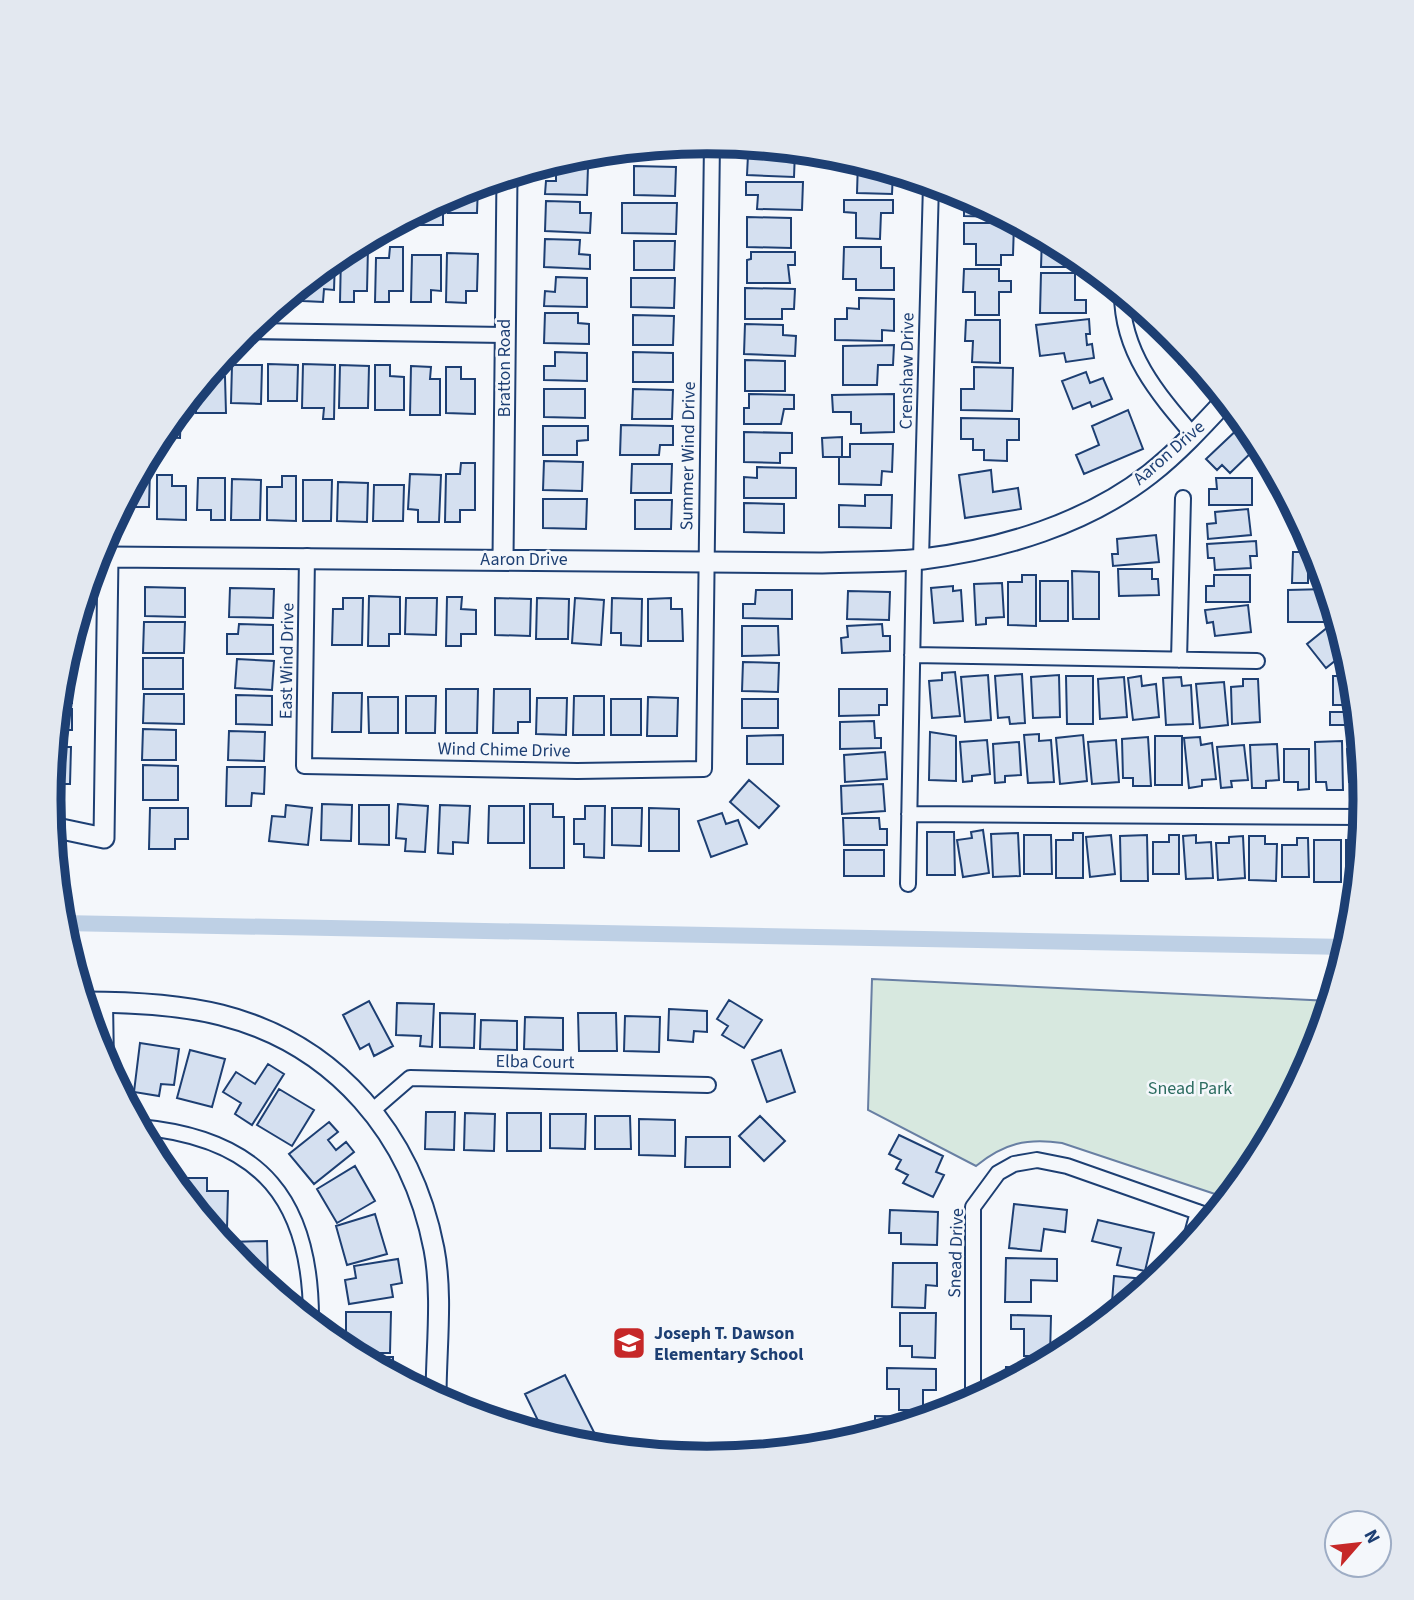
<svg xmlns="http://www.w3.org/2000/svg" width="1414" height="1600" viewBox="0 0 1414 1600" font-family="'Source Sans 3',sans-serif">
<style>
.green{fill:#d7e8df;stroke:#687fa3;stroke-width:2}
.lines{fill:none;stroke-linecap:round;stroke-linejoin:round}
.canal{stroke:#bed0e5;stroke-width:16}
.building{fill:#d5e0f0;stroke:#1d3f73;stroke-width:2}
.street-casing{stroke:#1d3f73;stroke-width:18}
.secondary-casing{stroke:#1d3f73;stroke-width:23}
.street{stroke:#f4f7fb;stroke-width:14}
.secondary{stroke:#f4f7fb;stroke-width:19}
.labels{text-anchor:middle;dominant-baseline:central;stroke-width:5;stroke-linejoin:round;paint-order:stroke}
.street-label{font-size:18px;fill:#1d3f73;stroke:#f4f7fb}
.park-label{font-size:18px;fill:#2c6c60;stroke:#f4f7fb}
.poi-label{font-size:18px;font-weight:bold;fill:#1d3f73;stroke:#f4f7fb;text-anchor:start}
.rim{fill:none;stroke:#1d3f73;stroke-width:9}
</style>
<rect width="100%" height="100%" fill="#f4f7fb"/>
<!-- green -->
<path class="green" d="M872,979L1330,1001C1309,1072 1274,1141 1227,1198L1062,1143C1027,1138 1004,1143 976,1166L868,1110Z"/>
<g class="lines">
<!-- canal -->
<path class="canal" d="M61,923L1347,947"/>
</g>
<!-- building -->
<path class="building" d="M665,146L662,147L664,157H623V150Z
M760,147L795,151L794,177L747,175L748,155L760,156Z
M589,154V158H569L579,155Z
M858,161L893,172L892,194L857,193Z
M634,166L676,167L675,196L634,195Z
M556,167H588L587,195L545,194L546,181H556Z
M746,182H803L802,210L757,209L758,195H746Z
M478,185L477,213H448V196Z
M964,195L1005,217L964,216Z
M443,199V225H412V215Z
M844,200H893V213H881L880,239L856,238V213L844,212Z
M546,201L580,202V213H591L590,233L545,231Z
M622,203H677L676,234L622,233Z
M747,217L791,218V248L747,247Z
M964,223H1014L1013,255H1001V265H976V244H964Z
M1042,237L1076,256V267H1041Z
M545,239L580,240L579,254L590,255V269L544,267Z
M634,241H675L674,270H634Z
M353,247H368L367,291H354V302H340L341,254Z
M390,247H403V291H389V302H375L376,258H389Z
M844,247H881V268H894V290H856V279H843Z
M751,252H795V265H788L790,283H747V260L751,259Z
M447,253L478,254L477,291H466V303L446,302Z
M412,255H441V291L431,290V302H411Z
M335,258L334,290L324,289L323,302L303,301L304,284Z
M964,269H999V281H1011V292H999V315H975V292H963Z
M1041,273H1075V300H1086V313H1040Z
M556,277L587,278V307L544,306L545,291L555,292Z
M631,278H675L674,308L631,307Z
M299,288L298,300H284Z
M745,288L795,289L794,309H782V319H745Z
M859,298L894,299V331L882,330V341L835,340V319H847V308L859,309Z
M545,313H578V323L589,324V344L544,343Z
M633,315L674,316L673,345H633Z
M1089,319L1090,334H1086L1087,345L1092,344L1094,358L1066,362L1064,353L1040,356L1036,325Z
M966,320H1000V363L972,362L973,341H965Z
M745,324L783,325V335L796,336L795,356L744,354Z
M1177,340L1198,366L1195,367L1190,358L1179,364L1168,345Z
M894,345L893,365H878L877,385H843V346Z
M555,352L587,353V381L544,380V366H555Z
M633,352L673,353V382H633Z
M745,360L785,361V391H745Z
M268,364L298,365L297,401H268Z
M303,364L335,365L334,419H323L324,408H302Z
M232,365H262L261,404L231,403Z
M340,365L369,366L368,408H339Z
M375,365H390V376L404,377V410H375Z
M411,366L431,367L430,379H440V415H410Z
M215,367V377H225L226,413H196V391Z
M446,367H461V379H475V414L446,413Z
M974,367L1013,368L1012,411L961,410V389H974Z
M1086,372L1090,383L1103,378L1112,399L1092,407L1090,402L1073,409L1062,381Z
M544,389H585V418L544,417Z
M633,389L673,390L672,419H632Z
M749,394L794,395V409H784L781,424H744V408H749Z
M894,394V432L861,433V424H851V412H833L832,395Z
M181,409L180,438L158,437L160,434Z
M1128,410L1143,449L1084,474L1076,455L1099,445L1092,426Z
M961,418L1019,419V440H1007V461L984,460V450H973V439H961Z
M621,425L673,426V445H660L659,455H620Z
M1242,425L1251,434L1246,439L1255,449L1230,473L1222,465L1217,470L1206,459Z
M543,426H588V440L577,441V455H543Z
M744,432L792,433V453H780V463L744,462Z
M842,437V457H823L822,438Z
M850,444H893L892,472L882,471L881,485L839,484V457H850Z
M544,461L583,462L582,491L543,490Z
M461,463H475V510H460V522H445L446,474H460Z
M632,464H672L671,493H631Z
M143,466L150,467L149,507H121Z
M757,467L796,468V498H744V477L757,478Z
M991,470L993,492L1018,488L1021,509L965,518L959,475Z
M410,474L441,475L439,522H418V510L408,509Z
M157,475H172V486H186V520L157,519Z
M282,476H296V521L267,520V487H282Z
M198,478H225V520H211V510H197Z
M1216,478H1252V505H1209V489H1217Z
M232,479L261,480L260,520H231Z
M303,480H332L331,521H303Z
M338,482L368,483L367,522L337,521Z
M374,485H404L403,521H373Z
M865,495H892L891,528L839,527V505L865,506Z
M543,499H587L586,529L543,528Z
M635,500H672L671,529H635Z
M744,503L784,504V533L744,532Z
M1248,509L1251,535L1208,539L1207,524L1216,523L1215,512Z
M1298,516L1313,546L1297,545Z
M1156,535L1159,562L1113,566L1112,554H1118L1117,539Z
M1256,541L1257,556H1250L1251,568L1215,570L1214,558H1208L1207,544Z
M1293,552H1308V583H1292Z
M1319,561L1325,580H1318Z
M1118,569H1152V579H1158L1159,595L1119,596Z
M1072,571L1099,572V619H1073Z
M1022,575H1036V626L1008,625V582H1022Z
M1214,575H1250V602H1206V586H1214Z
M1040,581H1068V621H1040Z
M1002,583L1004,617L986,618V624L976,625L974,584Z
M953,586V591L961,590L963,621L934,623L931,588Z
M145,587L185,588V617L145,616Z
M230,588L274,589L273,618L229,617Z
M1327,589L1335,622H1288V590Z
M756,590H792V619L743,618V604H755Z
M848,591L890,592L889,620L847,619Z
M369,596L400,597V634H389V646H368Z
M447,597H462L461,609L476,610V634H461V646H446Z
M343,598H363L362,645H332L333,609H343Z
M406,598H437L436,635L405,634Z
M495,598L531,599L530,636L495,635Z
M537,598L569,599L568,639H536Z
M575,598L604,600L601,645L572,643Z
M612,598L642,599L641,646L621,645V633H611Z
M671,598V609H682L683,641H648V599Z
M1248,605L1251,632L1215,636L1213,622L1207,623L1205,610Z
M144,622H185L184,653H143Z
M239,624L273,625V654H227V634H238Z
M882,624L883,636H890V651L842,653L841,638L848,637L847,626Z
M742,626H778L779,655L742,656Z
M1328,627L1346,652L1326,668L1307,644Z
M71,641L72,669L63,668Z
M143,658H183V689H143Z
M237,659L274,661L272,690L235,688Z
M743,662L779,663L778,692L742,691Z
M955,672L960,716L932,718L929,681L942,680V673Z
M62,673H72V703H59Z
M1022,674L1025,723L1010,724L1009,717L998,718L995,676Z
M988,675L991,720L965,722L961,677Z
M1059,675L1060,717L1033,718L1031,677Z
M1066,676H1093V724H1067Z
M1141,676L1142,686L1156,684L1159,717L1133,720L1128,678Z
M1333,676H1353L1356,705H1333Z
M1124,677L1127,717L1100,719L1098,679Z
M1181,677L1182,686L1191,685L1193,724L1166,725L1163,678Z
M1243,679H1258L1260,722L1232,724L1231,687L1243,686Z
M1224,682L1228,725L1200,728L1196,684Z
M446,689H478L477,733H446Z
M494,689H530V722H518V733H493Z
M839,689H887V705H879V715L839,716Z
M333,693H362L361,732H332Z
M144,694H184V724L143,723Z
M236,695L272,696V725L236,724Z
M406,696H436L435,733H406Z
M574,696H604V735H573Z
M368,697H398V733H369Z
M648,697L678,698L677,736H647Z
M537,698H567L566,735L536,734Z
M611,699H641V735H611Z
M742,699H778V728H742Z
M58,709H72V730H60V740H55Z
M1330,712H1356L1358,725H1330Z
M874,721L875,738H881V748L840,749V722Z
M143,729L176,730V760H142Z
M229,731L265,732L264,761L228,760Z
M930,732L956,736V781L929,780Z
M1039,734V741L1051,740L1054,782L1028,783L1024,735Z
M783,735V764H747V736Z
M1083,735L1087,781L1060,784L1056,738Z
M1155,736H1182V785H1155Z
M1148,737L1151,786H1133V778H1123L1122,739Z
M1200,737L1201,745L1212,743L1216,779L1202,780V786L1189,788L1184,738Z
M987,740L990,774L972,776V781L963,782L960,742Z
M1116,740L1119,782L1092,784L1088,742Z
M1342,741L1343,790H1327L1326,782H1316L1315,742Z
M1019,742L1021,775L1005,776V782L995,783L993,744Z
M1277,744L1279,780L1266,781V788H1252L1250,745Z
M1244,745L1248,780L1231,781L1232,787L1221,788L1217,747Z
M54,747H71L70,784H51Z
M1360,748L1364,790L1361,782H1349L1347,749Z
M1284,749H1309V789L1298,790V782H1284Z
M885,752L887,779L845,782L844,755Z
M143,765L178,766V800H143Z
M227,767H265L264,794L252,793L251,806H226Z
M749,780L779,806L759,828L730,802Z
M883,784L885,811L842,814L841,786Z
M322,804L352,805L351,841L321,840Z
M398,804L428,806L425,852L405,851L406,839L396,838Z
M530,804H553V817H564V868H530Z
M286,805L312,808L308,845L269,841L272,816L285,817Z
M359,805H389V845L359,844Z
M440,805L470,806L468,843L453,842V854L438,853Z
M489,806H524V843H488Z
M585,806H605L604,858L584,857V844H574V819H585Z
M150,808H188V839H175V849H149Z
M612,808H642L641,846L612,845Z
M649,808L679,809V851H649Z
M722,813L726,824L738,820L747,844L711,857L698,821Z
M843,818H879L880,829H887V845H844Z
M983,830L989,873L963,877L957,840L972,838L971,832Z
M927,832H954L955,875H927Z
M1018,833L1020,876L993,877L991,834Z
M1073,833H1083V878H1056V840H1073Z
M1024,835H1051L1052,874H1024Z
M1111,835L1115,874L1090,877L1086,837Z
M1147,835L1148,881H1121L1120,836Z
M1169,835H1179V874H1153V842H1169Z
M1196,835V843L1211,842L1213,878L1186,879L1183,836Z
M1243,836L1245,878L1218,880L1216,843H1229V837Z
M1249,836H1265V844H1277L1276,881L1249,880Z
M1297,838H1308L1309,877H1282V845H1297Z
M1314,840H1341V882H1314Z
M1346,840H1361L1357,880L1346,881Z
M844,850H884V876H844Z
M729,1000L762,1020L744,1048L722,1035L728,1026L717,1019Z
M369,1001L393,1046L374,1056L369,1044L360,1049L343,1015Z
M397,1003L434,1004L432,1047L420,1046L421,1036L396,1035Z
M669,1009L707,1011V1032L694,1031L693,1042L668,1040Z
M440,1013L475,1014L474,1048L440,1047Z
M578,1013H616L617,1051H579Z
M625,1016L660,1017L659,1052L624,1051Z
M525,1017L563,1018V1050L524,1049Z
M481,1020L517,1021V1050L480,1049Z
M140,1043L179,1049L174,1085L161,1084L159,1096L134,1092Z
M190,1050L225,1059L212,1107L177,1098Z
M781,1050L795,1092L767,1102L752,1060Z
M268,1064L284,1074L252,1125L235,1114L241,1103L223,1092L236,1072L255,1084Z
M279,1089L314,1110L292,1146L257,1125Z
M426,1112H455L454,1150L425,1149Z
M465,1113L495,1114L494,1151L464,1150Z
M507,1113H541V1151H507Z
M550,1114H586L585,1149L550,1148Z
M595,1116H630L631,1149H595Z
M760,1116L785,1141L764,1161L739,1136Z
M639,1119L675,1120V1156L639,1155Z
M329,1122L338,1132L328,1140L336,1150L346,1142L354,1152L314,1184L289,1154Z
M899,1135L943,1156L936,1172L944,1175L933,1197L903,1183L908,1175L896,1169L901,1160L889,1154Z
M686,1137H730V1167H685Z
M355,1166L375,1201L337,1223L317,1189Z
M186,1178H207V1191H228L227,1229H212L186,1197Z
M1014,1204L1067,1210L1065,1232L1044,1229L1041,1251L1009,1248Z
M890,1210L938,1212L937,1245L901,1244V1233H889Z
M375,1214L387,1254L347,1265L336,1226Z
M1098,1220L1154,1233L1145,1271L1117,1265L1121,1248L1092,1241Z
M267,1241L268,1279H259L227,1248V1242Z
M1006,1258L1057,1259V1281L1031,1280V1302H1005Z
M398,1259L402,1283L391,1285L393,1297L349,1304L345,1280L356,1278L354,1266Z
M893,1263H937V1286L926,1285L925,1308L892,1307Z
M1114,1276L1144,1279L1143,1289L1111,1315Z
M265,1285H277L276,1294Z
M346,1312H391L390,1353H352L346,1349Z
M900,1313H936L935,1358L912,1357V1346H900Z
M1011,1315L1051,1316L1050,1356H1024V1329H1011Z
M360,1357H393V1375Z
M1006,1367L1034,1368L1006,1383Z
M887,1368L936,1369V1390H923V1410H899V1389H887Z
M565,1375L602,1448L578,1445L545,1435L525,1394Z
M875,1416L930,1417L882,1431L875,1429Z"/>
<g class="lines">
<defs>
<path id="street" d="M1122,294C1122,352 1157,393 1193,435
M246,331L504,335
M307,556L304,766L577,771L704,769L712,142
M921,559L931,184
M912,655L1257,661
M1179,660L1183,498
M909,814L1363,817
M908,884L914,560
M105,1002L106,1065
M373,1110L410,1078L708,1085
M139,1127C262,1138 312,1201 311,1322
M1189,1245L1198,1212
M973,1400V1207L998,1173L1014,1164L1037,1160L1067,1166L1212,1217"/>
<path id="secondary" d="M503,559L507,176
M52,827L104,838L108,557L822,563C856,561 890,563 923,559C1002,549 1086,524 1150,474C1178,452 1202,426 1226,400
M84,1002C129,1002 177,1004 221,1015C336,1044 412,1135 434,1249C443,1296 436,1349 436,1397"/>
</defs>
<!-- street casing -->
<use href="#street" class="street-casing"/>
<!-- secondary casing -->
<use href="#secondary" class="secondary-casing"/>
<!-- street -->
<use href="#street" class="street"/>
<!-- secondary -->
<use href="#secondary" class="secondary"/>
</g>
<!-- icons -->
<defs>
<symbol id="school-square" viewBox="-11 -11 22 22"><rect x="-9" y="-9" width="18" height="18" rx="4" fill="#c62828" stroke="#f4f7fb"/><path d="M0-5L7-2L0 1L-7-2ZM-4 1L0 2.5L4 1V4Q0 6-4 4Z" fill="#fff"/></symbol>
</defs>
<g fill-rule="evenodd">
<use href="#school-square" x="610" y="1324" width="38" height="38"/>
</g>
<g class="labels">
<!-- street labels -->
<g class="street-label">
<text transform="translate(504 368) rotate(-90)">Bratton Road</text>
<text transform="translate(907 371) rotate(-89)">Crenshaw Drive</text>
<text transform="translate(1169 453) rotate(-41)">Aaron Drive</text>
<text transform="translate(688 456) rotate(-89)">Summer Wind Drive</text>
<text x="524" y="559">Aaron Drive</text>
<text transform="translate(287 661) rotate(-89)">East Wind Drive</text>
<text transform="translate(504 750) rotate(1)">Wind Chime Drive</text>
<text transform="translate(535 1062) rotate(1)">Elba Court</text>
<text transform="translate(956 1253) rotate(-88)">Snead Drive</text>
</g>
<!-- park labels -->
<g class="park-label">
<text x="1190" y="1088">Snead Park</text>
</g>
<!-- poi labels -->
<g class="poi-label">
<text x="654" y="1333">Joseph T. Dawson<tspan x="654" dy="21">Elementary School</tspan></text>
</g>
</g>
<!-- crop -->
<path d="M0 0H1414V1600H0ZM61 800a646 646 0 1 1 1292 0a646 646 0 1 1-1292 0Z" fill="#e3e8f0" fill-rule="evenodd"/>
<path class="rim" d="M61 800a646 646 0 1 1 1292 0a646 646 0 1 1-1292 0Z"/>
<!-- north arrow -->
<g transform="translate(1358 1544) rotate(62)"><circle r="33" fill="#f4f7fb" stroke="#9eadc5" stroke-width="2"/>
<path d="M0-5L12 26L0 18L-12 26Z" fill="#c62828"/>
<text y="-10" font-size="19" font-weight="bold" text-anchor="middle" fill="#1d3f73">N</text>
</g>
</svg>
